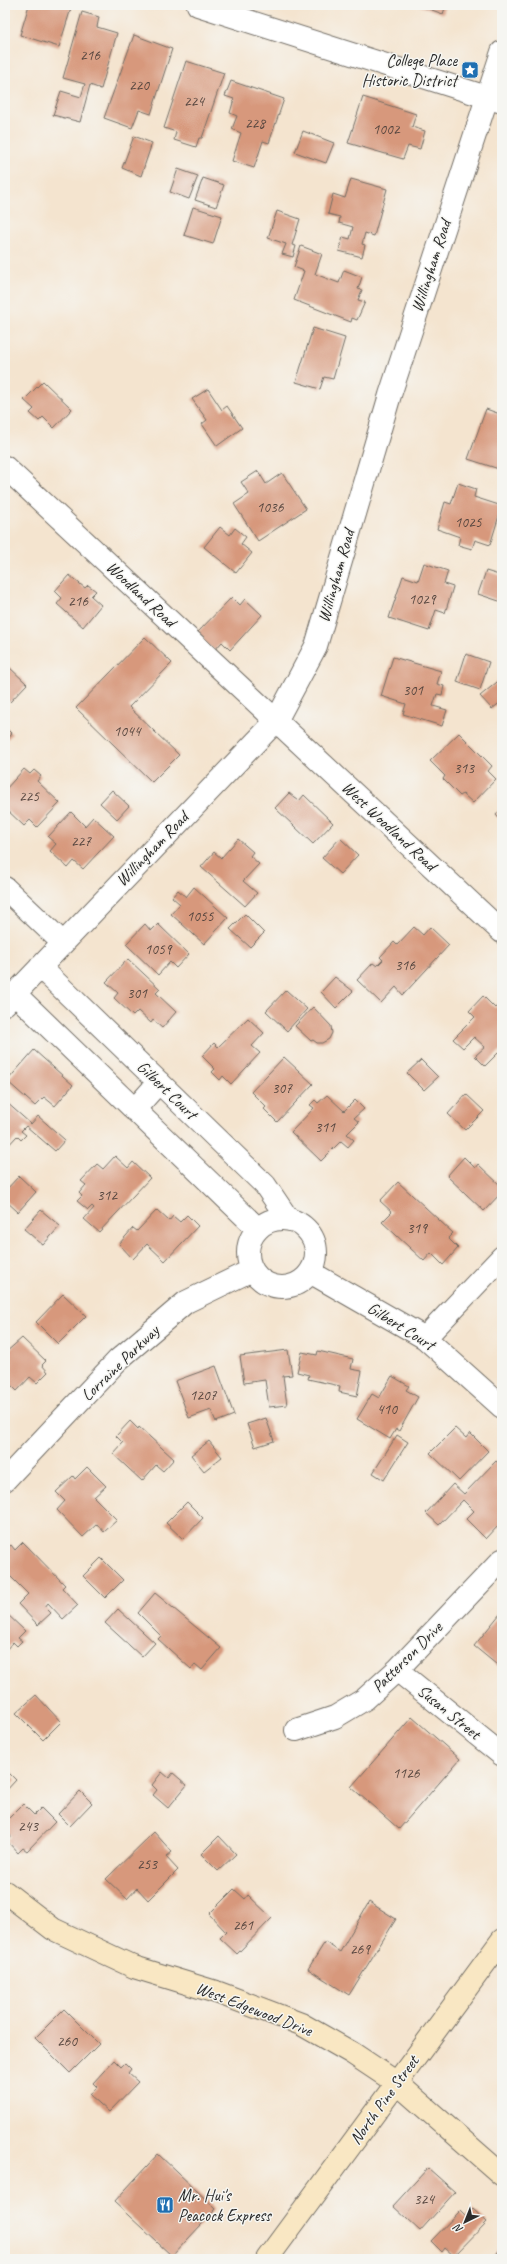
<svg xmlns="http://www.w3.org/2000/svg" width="507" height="2264" viewBox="0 0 507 2264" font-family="Caveat,sans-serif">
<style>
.building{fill:#d7987b}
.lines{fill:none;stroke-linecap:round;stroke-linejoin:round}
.street-casing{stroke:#716c64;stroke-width:24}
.secondary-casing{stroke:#716c64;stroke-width:24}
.street{stroke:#fff;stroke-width:22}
.secondary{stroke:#f9e7c3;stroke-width:22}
.labels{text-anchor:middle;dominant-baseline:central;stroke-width:3;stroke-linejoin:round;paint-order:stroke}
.number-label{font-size:15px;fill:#56463f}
.poi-label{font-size:17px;fill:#2b2b2b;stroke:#f6f6f2;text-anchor:end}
.street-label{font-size:17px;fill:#2b2b2b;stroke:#f6f6f2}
</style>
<rect width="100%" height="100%" fill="#f6f6f2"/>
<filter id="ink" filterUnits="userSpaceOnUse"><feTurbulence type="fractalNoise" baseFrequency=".025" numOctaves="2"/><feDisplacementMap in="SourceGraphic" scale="8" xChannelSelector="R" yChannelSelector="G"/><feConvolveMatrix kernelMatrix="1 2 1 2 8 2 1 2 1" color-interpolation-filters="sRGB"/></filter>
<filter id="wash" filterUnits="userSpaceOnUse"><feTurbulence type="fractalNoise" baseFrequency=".012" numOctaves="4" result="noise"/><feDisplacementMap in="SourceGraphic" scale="16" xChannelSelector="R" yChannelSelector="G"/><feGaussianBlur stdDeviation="0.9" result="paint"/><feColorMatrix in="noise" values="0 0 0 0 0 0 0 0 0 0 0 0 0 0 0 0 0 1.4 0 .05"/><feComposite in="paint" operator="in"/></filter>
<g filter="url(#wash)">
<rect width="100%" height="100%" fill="#f4e4cf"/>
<g id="blocks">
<!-- building -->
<path class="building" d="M29,5H72L59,47L20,35Z
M418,5H446L443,14Z
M82,12L99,17L97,27L117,33L101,89L90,85L80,122L53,115L61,91L81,97L85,84L63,78Z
M134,35L172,49L151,114L139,110L132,128L104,118Z
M186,61L224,73L202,138H199L196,147L174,140L176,132L164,128Z
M231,81L284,99L269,143L263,141L254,168L232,161L241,133L232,129L237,116L230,113L234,99L225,96Z
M363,97L416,114L412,127L425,131L420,149L408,146L403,159L348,143Z
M303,131L334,143L326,163L295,152Z
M134,136L152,143L141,176L122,168Z
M178,169L198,176L189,199L170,192Z
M203,178L224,185L216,207L195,200Z
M351,179L387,189L374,236L365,233L362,244L365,245L362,257L339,251L343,237L350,239L353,227L339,223L340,217L328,214L333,194L345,198Z
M193,207L222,216L213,244L184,235Z
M277,211L300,219L292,245L296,246L293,257L282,254L286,244L268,238Z
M301,246L322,254L315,274L339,283L344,270L362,277L358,289L362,290L358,300L365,302L357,320L352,318L351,322L294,300L304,271L294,267Z
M313,328L345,338L333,379L324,377L320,389L296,382Z
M43,381L72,409L54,428L43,417L39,421L30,413L34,409L24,400Z
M208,389L222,410L227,406L242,428L217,446L202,424L207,420L192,399Z
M502,408V470L468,459L486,409L500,414Z
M258,471L266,484L282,473L306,509L258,541L234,504L249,494L241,482Z
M458,483L476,489L474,497L502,506L490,545L475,540L472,549L458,545L460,537L437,529L445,502L451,504Z
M220,527L230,535L235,528L246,537L241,544L252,553L236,573L204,547Z
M424,563L448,571L444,584L453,587L445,613L436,610L429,631L389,618L403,576L418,581Z
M486,571L502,576V602L478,594Z
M69,575L85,588L88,585L96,591L91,596L101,605L83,627L57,604L62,598L55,591Z
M232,597L240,605L245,599L262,615L230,650L222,642L214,651L196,634Z
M145,637L172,663L129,707L179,755L152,782L76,708Z
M466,654L489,662L480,690L457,682Z
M393,657L441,671L437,684L444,686L442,695L437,694L433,706L447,710L442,726L403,714L406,704L381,696Z
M7,665L27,684L10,702L5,697V667Z
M502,678V701L492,709L480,696Z
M5,727L12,734L5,742Z
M459,733L492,766L488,771L496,779L473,803L463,794L460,796L443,779L445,776L430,761Z
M24,769L30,774L34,770L41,776L37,781L60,803L37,827L30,820L24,826L5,808V790Z
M112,790L129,806L117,819L100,803Z
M289,793L299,801L304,795L333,823L313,844L275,808Z
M502,808V822L496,815Z
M71,812L85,826L93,817L114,836L83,869L74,861L68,868L50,851L56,844L48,837Z
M340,838L358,855L340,874L322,858Z
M238,839L253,852L250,856L259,864L243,881L257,893L245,906L201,867L214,852L221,858Z
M194,887L228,918L204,944L171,914L180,904L172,897L178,890L186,897Z
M245,914L264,933L250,947L230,929Z
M145,924L151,931L158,924L189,954L176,968L170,962L158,975L126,944Z
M414,927L423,935L430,927L449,945L403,995L396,987L381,1003L357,980L373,963L377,966L383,960L380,957L394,942L397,945Z
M128,959L160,989L156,993L176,1012L162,1028L153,1020L151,1023L138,1011L133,1016L114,998L118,993L106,982Z
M335,977L353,991L336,1008L321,992Z
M286,990L307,1009L287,1031L266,1011Z
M483,996L495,1008L499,1004L502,1007V1049L485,1066L475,1056L485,1047L474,1037L463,1048L453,1039L475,1017L469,1011Z
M313,1007L331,1026L332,1033L329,1039L322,1043H317L313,1040L311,1041L295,1026Z
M248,1018L264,1033L252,1046L260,1053L231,1084L223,1076L220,1080L212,1072L215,1069L202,1056L214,1043L218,1047Z
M34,1050L73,1085L55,1106L44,1097L35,1106L7,1081Z
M284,1057L313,1084L277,1122L264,1109L266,1107L251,1092Z
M421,1060L438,1077L424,1090L407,1073Z
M466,1094L484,1111L465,1130L448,1114Z
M327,1095L344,1111L355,1100L364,1109L354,1118L359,1122L347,1134L354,1140L348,1147L341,1141L321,1161L291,1132L314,1108L310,1105L315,1100L318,1103Z
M5,1101L31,1124L38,1116L65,1140L55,1151L26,1126L21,1131L26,1135L21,1140L17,1136L5,1149Z
M115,1156L128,1168L133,1162L150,1178L99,1232L84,1219L94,1208L92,1206L88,1210L77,1201L82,1196L79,1193L86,1185L81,1181L97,1164L103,1169Z
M464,1157L475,1168L478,1164L502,1187V1192L484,1211L447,1176Z
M19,1176L36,1192L18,1212L5,1200V1191Z
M398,1182L453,1233L448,1238L458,1248L443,1265L431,1253L424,1261L382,1222L392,1212L380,1201Z
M41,1210L60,1226L43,1245L24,1229Z
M157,1210L169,1221L173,1216L180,1222L187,1215L198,1226L165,1261L147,1244L133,1259L119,1244L133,1228L137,1231Z
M63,1294L86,1316L58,1344L36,1322Z
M22,1338L46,1361L42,1365L48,1372L37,1383L30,1377L17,1391L5,1379V1353Z
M288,1350L292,1375L283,1376L287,1405L269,1407L265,1380L244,1383L240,1356Z
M318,1351L353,1359L351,1369L362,1371L357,1396L339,1392L340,1386L308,1379L309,1375L297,1372L302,1352L317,1355Z
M216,1366L234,1415L216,1422L211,1410L189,1418L175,1381Z
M392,1376L409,1386L406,1390L418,1397L399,1431L396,1429L390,1439L357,1419L372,1394L379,1398Z
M266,1418L274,1441L255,1447L247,1424Z
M130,1421L138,1429L139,1427L174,1459L163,1471L156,1465L142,1481L113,1454L123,1443L116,1436Z
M455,1428L466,1438L470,1433L488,1451L459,1481L430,1453Z
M397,1435L408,1442L384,1480L373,1473Z
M209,1441L222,1457L204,1471L191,1455Z
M496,1461L502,1466V1527L501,1528L498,1526L486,1539L466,1519L474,1511L463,1500L439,1525L426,1513L453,1484L464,1494Z
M87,1467L106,1486L94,1497L117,1520L104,1532L97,1524L83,1537L57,1510L65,1501L56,1492L73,1476L75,1479Z
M187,1502L203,1518L183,1539L166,1523Z
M23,1542L65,1585L62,1588L78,1605L63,1619L48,1603L45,1607L51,1613L38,1625L18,1604L28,1594L5,1571V1550L11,1545L15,1550Z
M101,1558L123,1580L105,1598L83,1576Z
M155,1593L221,1648L202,1670L195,1664L191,1669L158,1639L161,1636L138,1613Z
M118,1609L155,1643L142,1657L105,1623Z
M5,1612L25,1631L18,1638L22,1641L17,1646L13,1642L5,1651Z
M500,1614L502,1616V1669L474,1646Z
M36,1695L61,1722L43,1740L16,1713Z
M412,1717L460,1759L399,1829L351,1787Z
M5,1769L16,1780L5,1792Z
M162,1772L169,1778L173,1773L187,1785L168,1808L153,1795L157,1790L152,1785Z
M80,1791L92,1803L70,1826L58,1814Z
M23,1804L34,1815L41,1808L55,1822L27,1851L23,1848L18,1853L7,1841L11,1836L5,1830V1822Z
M154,1832L172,1852L166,1857L178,1870L148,1900L137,1888L127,1899L106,1879Z
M219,1836L236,1854L218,1871L201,1854Z
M234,1889L245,1899L248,1895L272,1918L237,1954L220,1938L226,1932L209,1914Z
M369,1902L396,1919L349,1995L308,1969L325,1942L340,1952Z
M64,2009L99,2044L70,2073L35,2038Z
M114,2060L121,2067L125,2063L131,2069L128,2073L138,2082L109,2112L90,2095L97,2087L93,2083Z
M158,2154L216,2209L172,2256L114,2202Z
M428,2168L455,2192L420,2231L393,2206Z
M473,2209L487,2222L454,2256L445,2248L442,2252L431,2241L460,2211L466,2217Z
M502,2246V2259H491Z"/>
</g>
</g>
<g filter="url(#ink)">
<use href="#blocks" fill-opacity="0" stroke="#716c64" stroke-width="1"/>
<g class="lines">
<defs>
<path id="street" d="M198,5L502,102
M5,467L502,932
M5,888L63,943
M40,967L265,1185L288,1219
M15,994L258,1229
M5,1004L276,721L316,646L390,395L502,52
M134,1110L159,1082
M248 1253a34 34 0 1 1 68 0a34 34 0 1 1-68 0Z
M310,1272L425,1338L502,1407
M425,1338L502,1257
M5,1480L118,1360L186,1302L252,1270
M397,1670L502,1755
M296,1730L335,1717L365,1699L397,1670L502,1560"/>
<path id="secondary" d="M5,1892L53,1929L134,1967L219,1993L301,2024L352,2053L397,2083L502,2175
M267,2259L502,1940"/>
</defs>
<!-- street casing -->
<use href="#street" class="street-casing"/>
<!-- secondary casing -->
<use href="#secondary" class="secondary-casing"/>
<!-- street -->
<use href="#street" class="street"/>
<!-- secondary -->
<use href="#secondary" class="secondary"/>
</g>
</g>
<!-- icons -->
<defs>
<symbol id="sight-square" viewBox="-11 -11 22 22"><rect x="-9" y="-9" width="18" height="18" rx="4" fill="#1f6fb2" stroke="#f6f6f2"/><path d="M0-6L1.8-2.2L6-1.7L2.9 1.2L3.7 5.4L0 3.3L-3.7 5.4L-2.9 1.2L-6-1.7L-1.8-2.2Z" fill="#fff"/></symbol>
<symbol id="restaurant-square" viewBox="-11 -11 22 22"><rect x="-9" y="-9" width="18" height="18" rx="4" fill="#1f6fb2" stroke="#f6f6f2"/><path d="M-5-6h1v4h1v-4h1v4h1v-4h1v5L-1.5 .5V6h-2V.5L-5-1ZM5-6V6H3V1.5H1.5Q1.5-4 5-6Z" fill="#fff"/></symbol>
</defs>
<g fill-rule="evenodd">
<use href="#sight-square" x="460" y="60" width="20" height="20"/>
<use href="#restaurant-square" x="155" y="2195" width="20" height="20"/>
</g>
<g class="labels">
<!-- number labels -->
<g class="number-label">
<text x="90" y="55">216</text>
<text x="139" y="85">220</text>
<text x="194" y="101">224</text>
<text x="255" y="123">228</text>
<text x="386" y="129">1002</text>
<text x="270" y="507">1036</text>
<text x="468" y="522">1025</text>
<text x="422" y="599">1029</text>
<text x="78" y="601">216</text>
<text x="413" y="690">301</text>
<text x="127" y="731">1044</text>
<text x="464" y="768">313</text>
<text x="29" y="796">225</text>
<text x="81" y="841">227</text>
<text x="200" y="916">1055</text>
<text x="158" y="949">1059</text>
<text x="405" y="965">316</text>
<text x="137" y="993">301</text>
<text x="282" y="1088">307</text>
<text x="325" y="1127">311</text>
<text x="107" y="1195">312</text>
<text x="417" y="1228">319</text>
<text x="203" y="1395">1207</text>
<text x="387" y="1409">410</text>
<text x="406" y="1773">1126</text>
<text x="28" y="1826">243</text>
<text x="147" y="1864">253</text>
<text x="243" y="1925">261</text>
<text x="360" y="1949">269</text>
<text x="67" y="2041">260</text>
<text x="424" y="2199">324</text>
</g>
<!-- poi labels -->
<g class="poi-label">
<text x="457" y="60">College Place<tspan x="457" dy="20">Historic District</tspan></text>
<text x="178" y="2195" text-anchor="start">Mr. Hui's<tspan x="178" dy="20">Peacock Express</tspan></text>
</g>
<!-- street labels -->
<g class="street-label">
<text transform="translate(431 266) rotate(-72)">Willingham Road</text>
<text transform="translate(336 576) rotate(-74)">Willingham Road</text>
<text transform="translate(141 594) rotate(43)">Woodland Road</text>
<text transform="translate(389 826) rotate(43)">West Woodland Road</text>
<text transform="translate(152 849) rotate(-46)">Willingham Road</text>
<text transform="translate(167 1090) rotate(44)">Gilbert Court</text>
<text transform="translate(401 1326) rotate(32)">Gilbert Court</text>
<text transform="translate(120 1363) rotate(-44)">Lorraine Parkway</text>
<text transform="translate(407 1657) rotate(-45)">Patterson Drive</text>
<text transform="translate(449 1712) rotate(39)">Susan Street</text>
<text transform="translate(254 2009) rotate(21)">West Edgewood Drive</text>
<text transform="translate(384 2100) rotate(-54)">North Pine Street</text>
</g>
</g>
<!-- margin -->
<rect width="507" height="2264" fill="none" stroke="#f6f6f2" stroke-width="20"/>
<!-- north arrow -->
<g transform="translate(465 2222) rotate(223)" stroke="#f6f6f2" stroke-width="3" paint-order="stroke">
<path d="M0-3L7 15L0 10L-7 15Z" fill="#2b2b2b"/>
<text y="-6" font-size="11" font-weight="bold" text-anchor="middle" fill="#2b2b2b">N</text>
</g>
</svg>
